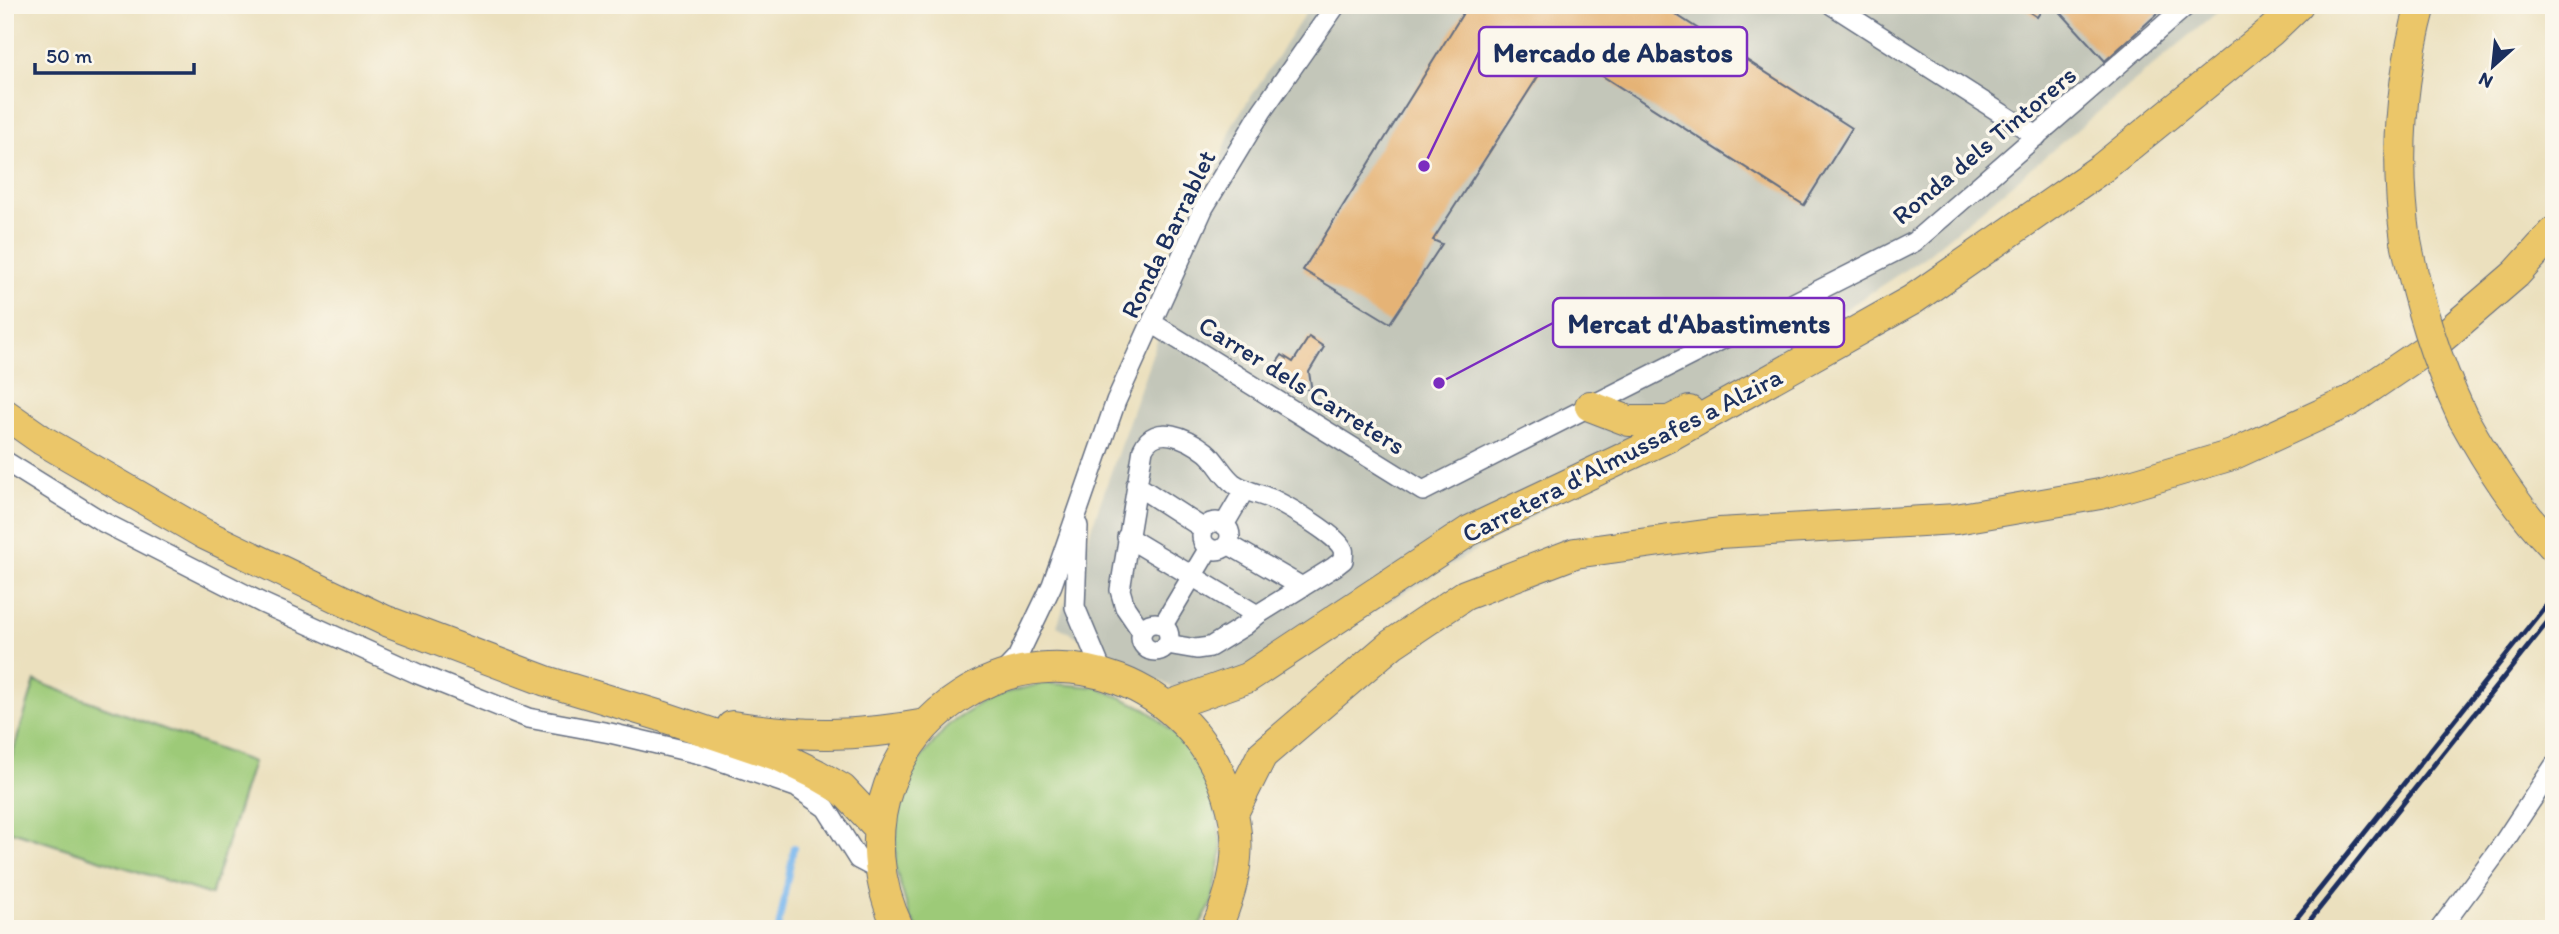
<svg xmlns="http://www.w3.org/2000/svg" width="2559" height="934" viewBox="0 0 2559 934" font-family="Itim,sans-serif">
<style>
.industrial{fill:#c3c6b9}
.green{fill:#9dca78;stroke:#5c7c6b;stroke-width:2}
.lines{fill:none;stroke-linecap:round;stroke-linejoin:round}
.stream{stroke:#7db9ef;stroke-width:6}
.building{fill:#e5b376}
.minor-casing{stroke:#646d80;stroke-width:22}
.primary-casing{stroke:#646d80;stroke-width:32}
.minor{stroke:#fff;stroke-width:19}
.primary{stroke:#ebc669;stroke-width:30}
.rail{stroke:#1b2f5e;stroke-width:5}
.primary-bridge-casing{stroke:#646d80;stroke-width:32;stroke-linecap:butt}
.primary-bridge{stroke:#ebc669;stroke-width:30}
.labels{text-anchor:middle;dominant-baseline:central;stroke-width:7;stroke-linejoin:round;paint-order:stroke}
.street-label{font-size:26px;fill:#1b2f5e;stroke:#fbf7ec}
.leader{fill:none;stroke:#7b2cbf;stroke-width:2.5}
.callout-dot{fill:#7b2cbf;stroke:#fbf7ec;stroke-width:2.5}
.callout{fill:#fbf7ec;stroke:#7b2cbf;stroke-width:2.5}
.callout-label{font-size:28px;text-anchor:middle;font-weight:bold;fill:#1b2f5e}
</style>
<rect width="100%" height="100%" fill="#fbf7ec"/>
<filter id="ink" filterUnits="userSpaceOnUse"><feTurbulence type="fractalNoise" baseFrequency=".0143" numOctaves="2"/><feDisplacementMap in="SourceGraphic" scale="14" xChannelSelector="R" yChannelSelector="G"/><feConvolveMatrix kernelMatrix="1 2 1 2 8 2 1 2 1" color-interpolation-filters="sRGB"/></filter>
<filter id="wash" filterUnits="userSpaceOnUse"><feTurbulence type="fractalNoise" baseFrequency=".00686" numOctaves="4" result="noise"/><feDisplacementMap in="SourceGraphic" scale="28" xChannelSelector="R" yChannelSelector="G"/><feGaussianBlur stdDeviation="1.57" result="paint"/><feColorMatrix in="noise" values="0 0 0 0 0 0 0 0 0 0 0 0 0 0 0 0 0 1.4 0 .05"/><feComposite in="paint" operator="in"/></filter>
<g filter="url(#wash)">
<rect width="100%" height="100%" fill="#ebe0be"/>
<!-- industrial -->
<path class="industrial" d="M1311,5H2226L1926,256L1543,510L1211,708L1057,626L1233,124Z"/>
<!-- green -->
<path class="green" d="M35,681L253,762L211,895L5,829V778Z
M1044,683L1097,687L1147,709L1188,746L1214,795L1222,850L1212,904L1197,929H918L910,917L895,867L897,814L915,765L949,724L993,696Z"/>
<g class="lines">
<!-- stream -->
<path class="stream" d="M778,929L794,847"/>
</g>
<g id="blocks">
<!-- building -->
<path class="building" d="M1468,5H1661L1852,128L1804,205L1557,47L1433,240L1442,244L1390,323L1303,270Z
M2019,5H2045L2037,17Z
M2054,5H2167L2105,61Z
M1309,337L1324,347L1309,372L1312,392L1273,368L1282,355L1293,362Z"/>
</g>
</g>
<g filter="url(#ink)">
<use href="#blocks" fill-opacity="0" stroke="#646d80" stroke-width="2"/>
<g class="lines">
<defs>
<path id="minor" d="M1832,5L2037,136
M1152,323L1423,491L1914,242L2187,5
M5,461L103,522L262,603L418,674L528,718L610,733L704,755L796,787L826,808L858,859L879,870
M1136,485L1204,529
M1202 536a14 14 0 1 1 28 0a14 14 0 1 1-28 0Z
M1224,525L1245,489
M1078,526L1075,607L1103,674
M1127,537L1257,615
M1228,544L1302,587
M1141 637a14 14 0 1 1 28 0a14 14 0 1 1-28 0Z
M1163,625L1209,548
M1142,632L1125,607L1120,590L1143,449C1155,422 1188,438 1206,452C1217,461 1222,475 1234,484C1246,492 1261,494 1274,500C1288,507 1339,536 1343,550C1344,550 1343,559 1343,560L1334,567L1257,615L1244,626L1210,647L1196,649L1167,644
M1000,676L1017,658L1052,585L1116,401L1204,207L1262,111L1336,5
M2440,929L2500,848L2554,766"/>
<path id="primary" d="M2406,241C2395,163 2400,82 2421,5
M1590,406L1629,421H1669L1689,411
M5,414L42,440L204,534L384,620L546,681L661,716L779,756L816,774L842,789L879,828
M2463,418C2489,465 2517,509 2554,547
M1168,706L1247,678L1469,531L1668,437L1912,300L2102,168L2271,31L2298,5
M732,726C803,737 855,737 926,724
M1233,813L1262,755L1392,644L1465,595L1575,553L1719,533L1956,519L2100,494L2232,455L2350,401L2437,342L2516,274L2554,232
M899,929C877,884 872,832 889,785C903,748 928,717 961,696C1061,631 1192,684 1228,795C1234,814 1238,837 1236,858C1234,883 1226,906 1216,929"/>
</defs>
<!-- minor casing -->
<use href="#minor" class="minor-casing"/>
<!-- primary casing -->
<use href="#primary" class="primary-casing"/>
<!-- minor -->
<use href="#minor" class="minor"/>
<!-- primary -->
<use href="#primary" class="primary"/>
<!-- rail -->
<path class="rail" d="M2288,929L2554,595
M2303,929L2554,614"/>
<defs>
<path id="primary-bridge" d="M2406,241C2419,307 2435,358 2463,418"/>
</defs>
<!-- primary-bridge casing -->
<use href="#primary-bridge" class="primary-bridge-casing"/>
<!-- primary-bridge -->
<use href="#primary-bridge" class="primary-bridge"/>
</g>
</g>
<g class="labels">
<!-- street labels -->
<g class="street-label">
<text transform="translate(1984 145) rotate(-40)">Ronda dels Tintorers</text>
<text transform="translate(1168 234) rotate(-64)">Ronda Barrablet</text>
<text transform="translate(1302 385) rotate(32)">Carrer dels Carreters</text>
<text transform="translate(1622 455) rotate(-27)">Carretera d'Almussafes a Alzira</text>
</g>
</g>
<!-- callouts -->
<path class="leader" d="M1424 166L1479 52M1439 383L1553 323"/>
<g class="callout-dot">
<circle cx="1424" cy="166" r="7"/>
<circle cx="1439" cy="383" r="7"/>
</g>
<g class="callout">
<rect x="1479" y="27" width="268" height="49" rx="7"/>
<rect x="1553" y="298" width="291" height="49" rx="7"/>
</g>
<g class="callout-label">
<text x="1613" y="62">Mercado de Abastos</text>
<text x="1699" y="333">Mercat d'Abastiments</text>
</g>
<!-- margin -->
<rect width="2559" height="934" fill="none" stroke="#fbf7ec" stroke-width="28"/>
<!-- north arrow -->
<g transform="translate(2493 66) rotate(207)" stroke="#fbf7ec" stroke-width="5" paint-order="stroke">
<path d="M0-5L12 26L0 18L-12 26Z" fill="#1b2f5e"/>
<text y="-10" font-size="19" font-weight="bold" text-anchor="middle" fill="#1b2f5e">N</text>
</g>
<!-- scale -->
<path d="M35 63v10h159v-10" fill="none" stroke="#1b2f5e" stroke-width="3.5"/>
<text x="46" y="63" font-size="21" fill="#1b2f5e" stroke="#fbf7ec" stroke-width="5" paint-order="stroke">50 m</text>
</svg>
